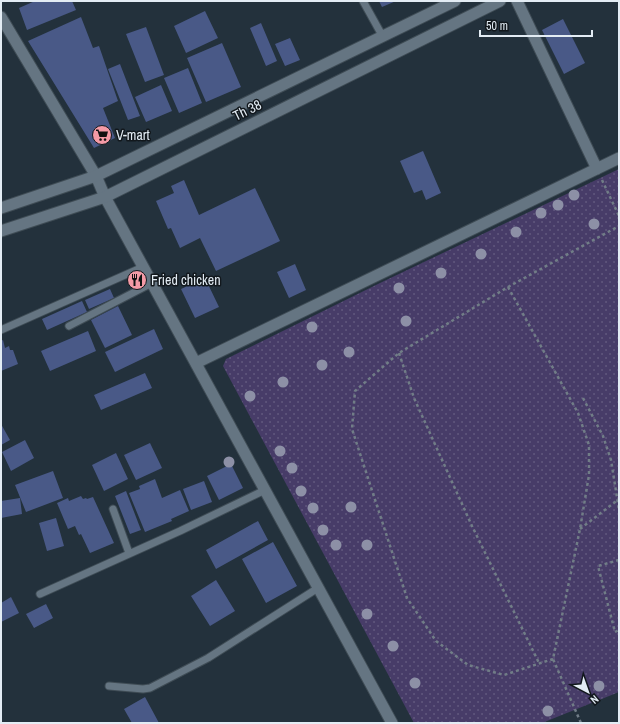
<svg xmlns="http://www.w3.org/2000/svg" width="620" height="724" viewBox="0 0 620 724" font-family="'Archivo Narrow',sans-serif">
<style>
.grass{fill:url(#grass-dots)}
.building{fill:#495987}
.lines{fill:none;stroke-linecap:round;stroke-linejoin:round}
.service-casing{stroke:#3f4c55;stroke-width:9}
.minor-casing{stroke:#3f4c55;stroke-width:13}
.tertiary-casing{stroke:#3f4c55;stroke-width:13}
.path{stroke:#717d87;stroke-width:2.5;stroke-dasharray:3 3;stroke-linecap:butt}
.service{stroke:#657582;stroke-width:7}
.minor{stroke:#657582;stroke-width:11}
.tertiary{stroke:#657582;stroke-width:11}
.tree{fill:#8d90a6}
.labels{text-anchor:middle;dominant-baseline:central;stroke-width:3;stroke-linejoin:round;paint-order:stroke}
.street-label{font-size:14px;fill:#e3ecf4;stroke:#12181d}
.poi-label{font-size:14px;fill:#e3ecf4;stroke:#12181d;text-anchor:start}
</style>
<defs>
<pattern id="grass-dots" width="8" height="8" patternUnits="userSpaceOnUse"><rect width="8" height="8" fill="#473c68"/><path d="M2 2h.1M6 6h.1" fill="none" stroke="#61587e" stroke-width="1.8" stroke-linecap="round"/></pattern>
</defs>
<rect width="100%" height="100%" fill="#23313c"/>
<!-- grass -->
<path class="grass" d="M619,169V692L542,723H414L223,366L226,359L380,283Z"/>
<!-- building -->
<path class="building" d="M35,1H72L76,10L27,30L19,8Z
M379,1H396L382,7Z
M205,11L218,38L186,53L174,26Z
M81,17L93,48L99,46L118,101L103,108L115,138L94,148L28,41Z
M563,19L585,63L564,74L542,30Z
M261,23L277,61L266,66L250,28Z
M146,27L164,75L145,82L126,34Z
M290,38L300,60L285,66L275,44Z
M222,43L241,87L206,102L187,58Z
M120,64L140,116L128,120L108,69Z
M188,68L202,103L179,113L164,78Z
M161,85L172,111L146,122L135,97Z
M423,151L441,193L426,200L422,190L414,193L400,161Z
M184,180L199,215L255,188L280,241L216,271L200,238L180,248L171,228L168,229L156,201L174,193L171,186Z
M295,264L306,290L289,298L277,272Z
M205,278L219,307L195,318L181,289Z
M110,289L114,298L89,309L85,300Z
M82,301L87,312L47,330L42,319Z
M118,306L132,335L105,348L91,320Z
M154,329L163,349L115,372L105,352Z
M88,331L96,351L50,371L41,351Z
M3,340L5,348L9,346L10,350H13L18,364L1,371V341Z
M145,373L152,388L101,410L94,395Z
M1,424L10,440L1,445Z
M25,440L34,458L11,471L2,452Z
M150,443L162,468L136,480L124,455Z
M116,453L128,479L104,491L92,465Z
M231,464L243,488L219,500L207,476Z
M53,471L63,498L26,512L15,485Z
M155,479L162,498L180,490L189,511L171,519L172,521L145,532L129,493L140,489L139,486Z
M204,481L212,502L191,510L183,489Z
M126,491L141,530L130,534L115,496Z
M81,496L83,499L86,498L87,499L93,497L114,543L90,553L81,534L79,535L75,526L68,529L57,503L68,498L69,501Z
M20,498L22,514L1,518V501Z
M56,518L64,546L47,551L39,523Z
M258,521L268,540L216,569L206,550Z
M273,542L297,586L266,603L242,559Z
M216,580L235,611L210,626L191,596Z
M11,597L19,613L1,622V603Z
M46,604L53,618L34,628L26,614Z
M145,697L159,723H132L124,709Z"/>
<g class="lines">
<defs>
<path id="service" d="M363,1L383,37
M69,326L152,283
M1,330L143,267
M113,509L129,553
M40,594L180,531L265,490
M109,686L143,689L150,688L208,658L318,588"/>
<path id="minor" d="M517,1L597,169
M1,17L96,176L105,197L392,723
M196,363L619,158"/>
<path id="tertiary" d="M1,208L96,176L455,1
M1,231L105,197L500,1"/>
</defs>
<!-- service casing -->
<use href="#service" class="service-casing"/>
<!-- minor casing -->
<use href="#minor" class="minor-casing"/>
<!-- tertiary casing -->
<use href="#tertiary" class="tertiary-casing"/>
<!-- path -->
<path class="path" d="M602,180L619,216
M508,287L578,413L589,445V475L580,529L553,659L581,723
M399,353L414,398L472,526L539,663
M583,398L603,436L611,460L619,510
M580,529L619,499
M619,560L598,566L615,632L619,630
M553,659L504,675L468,665L436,641L407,598L352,429L355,391L399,353L508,287L619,226"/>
<!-- service -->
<use href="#service" class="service"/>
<!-- minor -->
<use href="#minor" class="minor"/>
<!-- tertiary -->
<use href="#tertiary" class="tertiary"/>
</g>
<!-- trees -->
<g class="tree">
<circle cx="574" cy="195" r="5.5"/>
<circle cx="558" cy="205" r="5.5"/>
<circle cx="541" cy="213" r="5.5"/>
<circle cx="594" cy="224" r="5.5"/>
<circle cx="516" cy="232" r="5.5"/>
<circle cx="481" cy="254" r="5.5"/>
<circle cx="441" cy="273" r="5.5"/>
<circle cx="399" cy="288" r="5.5"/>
<circle cx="406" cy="321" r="5.5"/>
<circle cx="312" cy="327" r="5.5"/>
<circle cx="349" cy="352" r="5.5"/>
<circle cx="322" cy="365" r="5.5"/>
<circle cx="283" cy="382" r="5.5"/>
<circle cx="250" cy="396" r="5.5"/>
<circle cx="280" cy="451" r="5.5"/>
<circle cx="229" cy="462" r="5.5"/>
<circle cx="292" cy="468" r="5.5"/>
<circle cx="301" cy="491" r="5.5"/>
<circle cx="351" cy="507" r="5.5"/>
<circle cx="313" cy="508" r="5.5"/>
<circle cx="323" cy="530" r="5.5"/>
<circle cx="336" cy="545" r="5.5"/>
<circle cx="367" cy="545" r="5.5"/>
<circle cx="367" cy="614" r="5.5"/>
<circle cx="393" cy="646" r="5.5"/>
<circle cx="415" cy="683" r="5.5"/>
<circle cx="599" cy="686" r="5.5"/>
<circle cx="548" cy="711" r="5.5"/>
</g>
<!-- icons -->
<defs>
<symbol id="supermarket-disc" viewBox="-11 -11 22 22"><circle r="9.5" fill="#f49aa6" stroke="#12181d"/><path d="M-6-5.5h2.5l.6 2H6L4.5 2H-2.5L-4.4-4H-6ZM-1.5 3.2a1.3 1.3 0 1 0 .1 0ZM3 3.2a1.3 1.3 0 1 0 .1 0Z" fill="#111"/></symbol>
<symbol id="restaurant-disc" viewBox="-11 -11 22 22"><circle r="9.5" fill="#f49aa6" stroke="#12181d"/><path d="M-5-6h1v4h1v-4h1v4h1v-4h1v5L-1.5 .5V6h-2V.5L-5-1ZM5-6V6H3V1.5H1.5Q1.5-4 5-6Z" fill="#111"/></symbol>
</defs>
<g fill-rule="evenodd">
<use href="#supermarket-disc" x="91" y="124" width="22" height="22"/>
<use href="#restaurant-disc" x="126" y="269" width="22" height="22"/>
</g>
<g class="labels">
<!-- street labels -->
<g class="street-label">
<text transform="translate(247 110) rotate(-26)">Th 38</text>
</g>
<!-- poi labels -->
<g class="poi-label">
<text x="116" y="135">V-mart</text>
<text x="151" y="280">Fried chicken</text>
</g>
</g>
<!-- border -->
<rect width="620" height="724" fill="none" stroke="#e3ecf4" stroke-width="4"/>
<!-- north arrow -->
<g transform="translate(588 692) rotate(139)" stroke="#12181d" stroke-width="3" paint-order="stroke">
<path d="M0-3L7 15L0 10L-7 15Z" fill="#e3ecf4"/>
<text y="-6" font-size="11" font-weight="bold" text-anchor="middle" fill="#e3ecf4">N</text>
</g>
<!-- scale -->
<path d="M480 30v6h112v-6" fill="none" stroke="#e3ecf4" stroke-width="2"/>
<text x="486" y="30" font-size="12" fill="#e3ecf4" stroke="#12181d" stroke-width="3" paint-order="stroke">50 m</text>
</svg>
